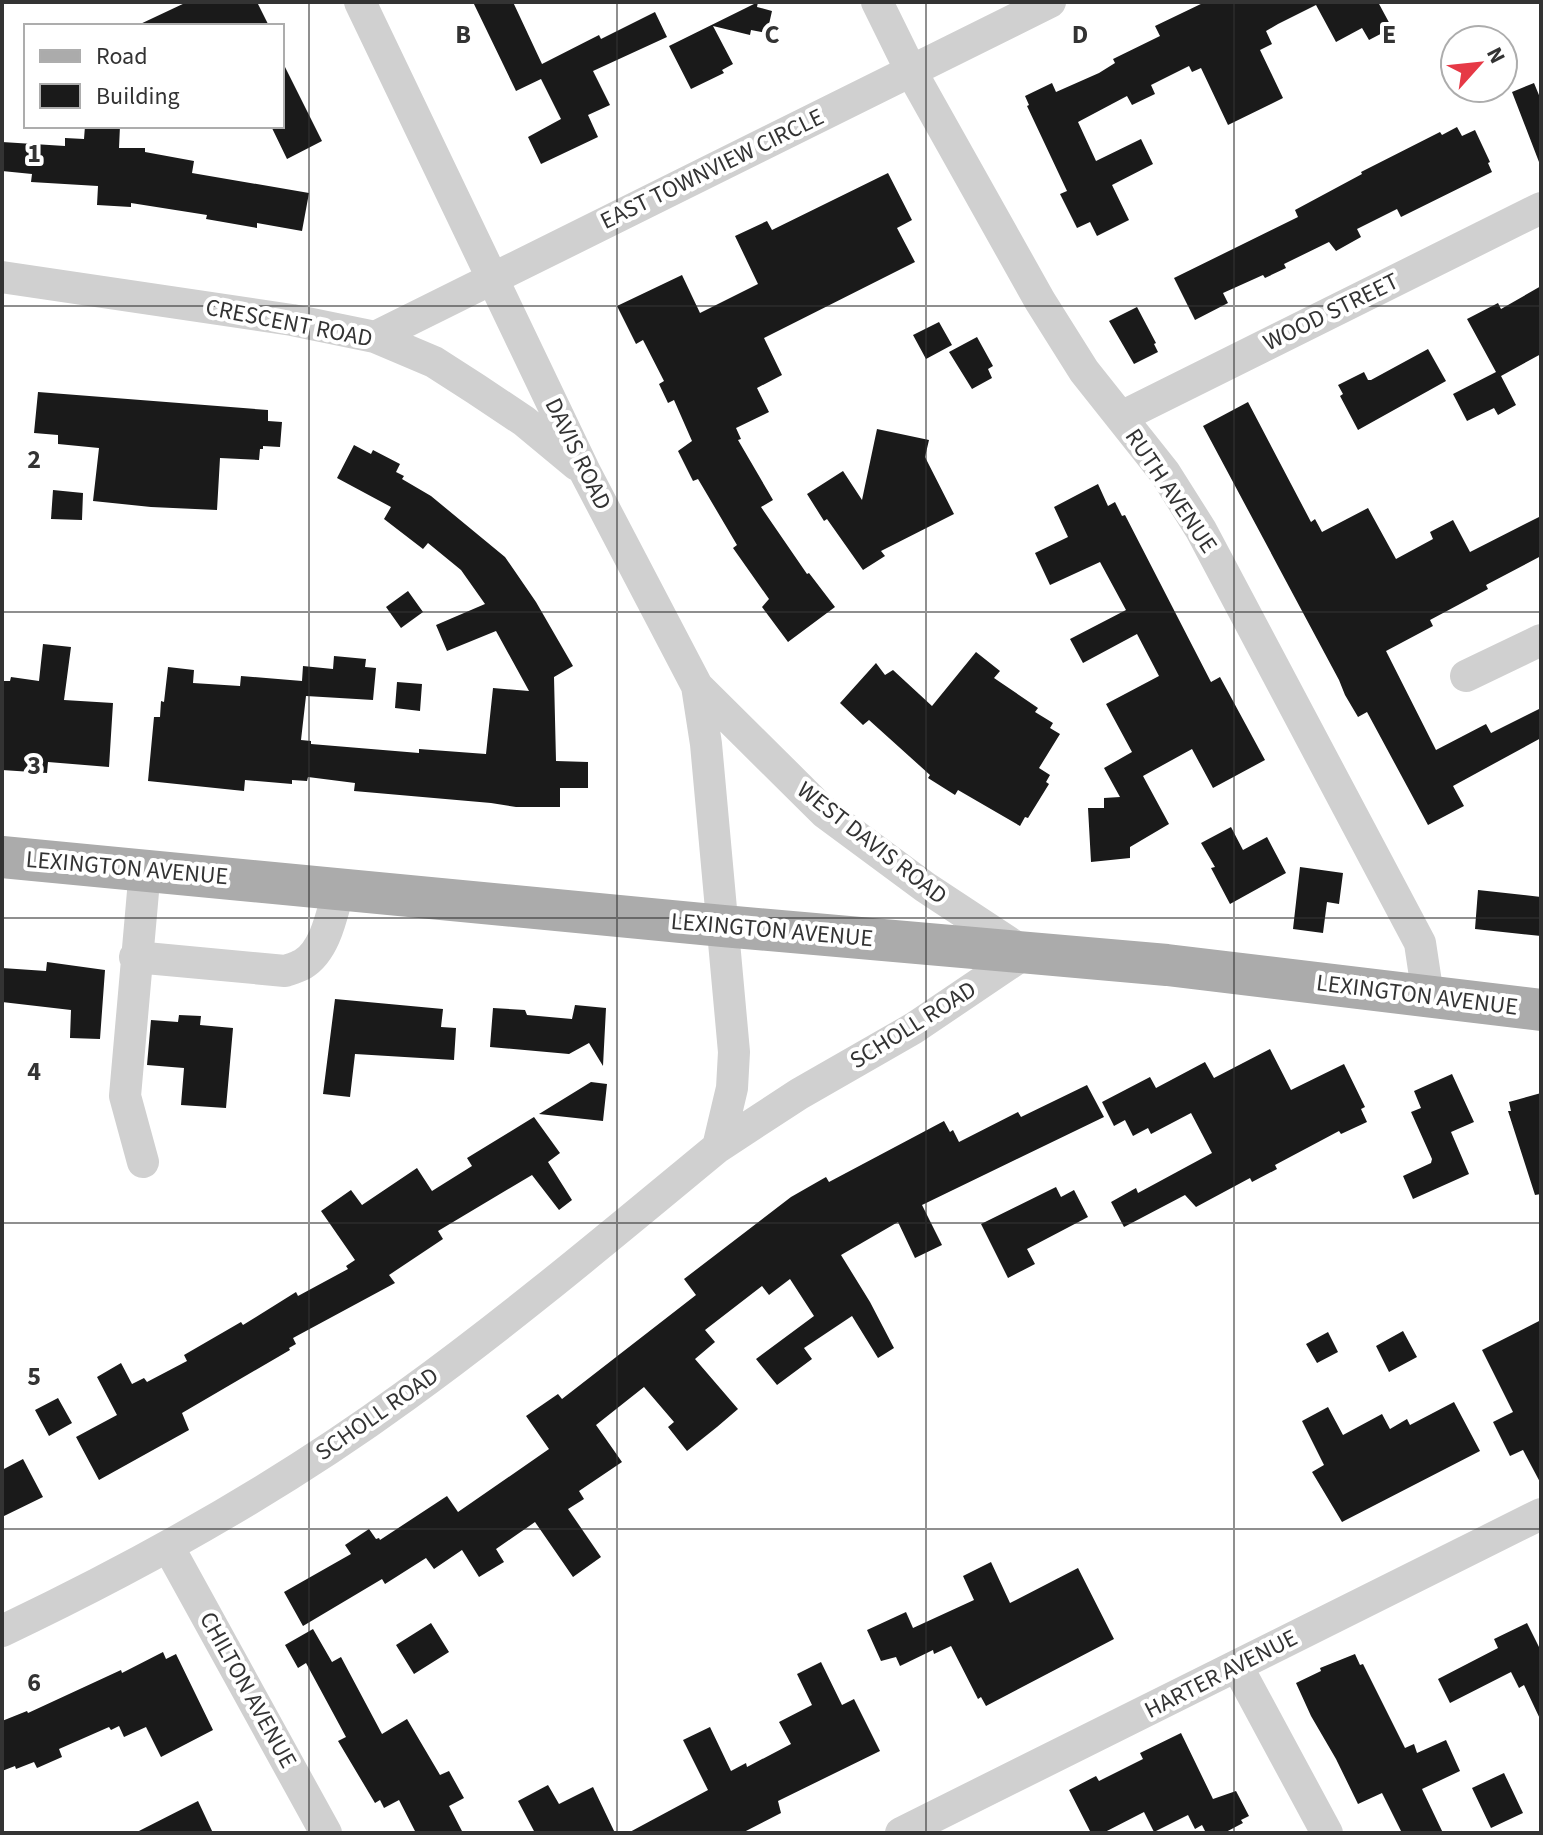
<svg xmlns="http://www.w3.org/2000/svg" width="1543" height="1835" viewBox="0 0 1543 1835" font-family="'Source Sans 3',sans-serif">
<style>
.building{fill:#1a1a1a}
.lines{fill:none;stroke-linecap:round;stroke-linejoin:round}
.minor{stroke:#d0d0d0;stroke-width:32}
.major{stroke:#ababab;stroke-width:42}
.grid{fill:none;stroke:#333;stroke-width:2;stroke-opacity:0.55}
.labels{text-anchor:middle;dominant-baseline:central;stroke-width:8;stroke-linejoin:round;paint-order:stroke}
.street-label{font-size:24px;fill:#333;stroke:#fff}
.grid-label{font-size:26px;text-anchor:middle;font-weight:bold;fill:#333;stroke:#fff;stroke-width:8;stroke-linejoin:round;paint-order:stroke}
</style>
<rect width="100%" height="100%" fill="#fff"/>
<!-- building -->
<path class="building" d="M187,2H257L269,26H136Z
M473,2H513L542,64L599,35L601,39L655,12L667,37L593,71L610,105L588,115L598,137L541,164L528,137L561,119L541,79L516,91Z
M758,2L757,7L772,11L767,33L751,30L750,35L713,26L733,64L722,70L724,73L691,89L669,46Z
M1205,2H1378L1392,28L1369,40L1362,28L1336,42L1316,5L1278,24L1266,31L1272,44L1260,50L1283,98L1228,125L1201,68L1192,72L1189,66L1151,85L1155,94L1132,105L1127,96L1078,122L1096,161L1141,139L1153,164L1112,185L1129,220L1097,236L1090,222L1077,228L1060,194L1067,191L1027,106L1029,105L1025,96L1052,83L1056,92L1099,73L1115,63L1113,59L1160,36L1155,26Z
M282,61L322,141L287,159L271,126H282Z
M1534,83L1541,100V162H1539L1512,92Z
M85,126H120L119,148H145V152L194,161L192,173L309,193L302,231L257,223V228L206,219L207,215L131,203V207L97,205L98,186L31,182L32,174L2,171V142L65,146V138L84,139Z
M1457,127L1462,136L1475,130L1490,162L1488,163L1492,172L1401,217L1397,209L1357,229L1361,237L1336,251L1329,242L1284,264L1286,268L1265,278L1263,275L1223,293L1228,303L1195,320L1174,278L1298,217L1295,210L1362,174L1361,172L1440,132L1442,135Z
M888,173L912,220L897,228L915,262L764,338L782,375L757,388L769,412L736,428L741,439L738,440L773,500L761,507L807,574L809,573L835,607L788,642L762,607L769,599L733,548L737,545L698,479L693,481L678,451L692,441L674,400L668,403L659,384L664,381L643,340L636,344L617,306L682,275L700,313L758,284L735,236L767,221L772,230Z
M1541,286V354L1501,376L1516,405L1498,415L1494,408L1467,421L1453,394L1496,372L1467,319L1498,303L1501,309Z
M1137,307L1156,343L1154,344L1158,352L1134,364L1109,321Z
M939,322L952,345L926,359L913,335Z
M977,337L993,366L988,369L992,378L972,389L949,352Z
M1428,349L1446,381L1358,430L1340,396L1343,394L1338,385L1364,372L1368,380H1371Z
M38,392L268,410V421L282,422L280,447L263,446V449H260L259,460L220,458L217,510L151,507L93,501L99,448L58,444V435L34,433Z
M1248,402L1311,522L1315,519L1322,532L1368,508L1396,559L1433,539L1430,532L1453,520L1470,552L1541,516V556L1486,585L1488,589L1430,620L1433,626L1386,651L1436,750L1486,724L1491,733L1541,708V738L1453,786L1464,806L1428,825L1367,712L1358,717L1345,695L1339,680L1203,426Z
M877,429L929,440L925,457L954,514L881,551L885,556L863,570L827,519L824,521L807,494L843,471L862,500Z
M354,445L371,454L373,450L400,464L396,472L404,476L402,479L431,496L505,557L536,602L573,666L554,677L556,761L588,762V788H560V807H516L491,803L354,791L355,783L308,777L307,781L292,780V784L245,780L244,791L148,781L154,717H160L161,701L164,702L168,667L194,670L193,683L240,686L241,676L302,681L303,666L333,669L334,656L366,659L365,667L376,668L373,700L306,696L301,740L311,741V744L419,753V749L486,754L493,688L529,691L496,631L447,651L436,625L485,604L461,570L428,543L423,549L384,519L391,507L337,478Z
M1098,484L1108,506L1115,502L1122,516L1125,515L1211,682L1220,677L1265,760L1213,788L1192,749L1143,776L1169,824L1130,847V858L1091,862L1088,808H1104V798L1120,797L1104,768L1132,752L1106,704L1159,676L1137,634L1083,663L1070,639L1126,610L1100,562L1050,585L1035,553L1068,537L1054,507Z
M53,490L83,493L82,520L51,519Z
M408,591L423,612L401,628L386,607Z
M43,644L71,647L64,700L113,703L109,767L48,762L47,773L2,770V681H10L11,677L39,681Z
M976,652L1000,671L994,678L1038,708L1035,712L1053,723L1050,728L1060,734L1039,768L1050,775L1046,782L1049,784L1028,818L1025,817L1020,826L958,790L955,795L928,778L930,775L869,720L863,725L840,703L876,663L885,675L893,670L932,706Z
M397,682L422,684L420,711L395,708Z
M1231,827L1243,850L1267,837L1286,873L1230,904L1211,868L1215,867L1201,843Z
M1300,867L1343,873L1339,904L1327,902L1323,933L1293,929Z
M1478,890L1541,897V936L1475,929Z
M47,962L105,970L100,1039L70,1038L71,1010L2,1002V968L46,971Z
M335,999L443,1009L441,1027L456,1028L454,1060L355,1054L350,1097L323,1094Z
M575,1005L606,1008L603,1066L589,1043L569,1054L490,1047L493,1008L525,1010L527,1015L572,1019Z
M179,1015L201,1016L200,1025L233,1028L226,1108L181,1105L184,1068L147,1065L151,1020L178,1022Z
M1270,1049L1291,1090L1344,1064L1365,1107L1361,1109L1367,1122L1341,1134L1339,1131L1275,1165L1277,1169L1252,1182L1250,1178L1196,1207L1185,1195L1124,1227L1111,1202L1136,1188L1138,1193L1212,1153L1191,1113L1151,1134L1148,1128L1133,1136L1125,1120L1114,1126L1102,1102L1150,1077L1156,1088L1205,1062L1214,1078Z
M1452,1074L1474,1122L1451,1132L1469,1174L1413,1199L1403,1176L1431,1163L1432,1159L1411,1112L1421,1108L1414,1091Z
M591,1082L607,1084L603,1121L539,1114Z
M1087,1085L1104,1117L922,1205L942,1245L915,1258L898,1222L841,1255L870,1302L894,1348L878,1358L852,1316L804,1348L812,1359L777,1385L756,1359L814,1316L790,1279L769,1295L762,1286L705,1330L715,1342L695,1359L738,1409L717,1427L687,1451L668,1427L674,1422L644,1387L596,1425L622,1462L579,1491L584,1499L568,1509L601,1557L573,1577L535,1522L496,1549L504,1562L479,1577L462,1550L434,1569L426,1558L385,1584L382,1579L303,1626L284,1592L351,1554L345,1545L369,1529L376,1539L379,1538L380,1540L447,1496L458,1512L549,1449L526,1416L558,1394L562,1399L696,1295L684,1279L791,1197L826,1177L829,1182L944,1121L950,1132L953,1130L959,1142L1018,1112L1021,1117Z
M1541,1093V1194L1535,1195L1508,1111H1511L1509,1102Z
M534,1117L560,1153L548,1162L572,1200L559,1210L532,1175L438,1231L443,1239L389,1275L395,1283L293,1338L296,1344L289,1348L290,1350L182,1413L189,1430L99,1480L76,1437L117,1415L97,1377L121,1363L132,1384L144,1378L147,1382L187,1361L184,1355L241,1322L243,1325L296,1292L298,1296L348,1269L346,1266L355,1260L321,1211L351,1190L362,1205L417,1168L432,1191L472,1166L467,1158Z
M1056,1187L1061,1197L1074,1190L1088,1217L1027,1249L1035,1264L1008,1278L981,1224Z
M1541,1320V1484L1523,1450L1510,1456L1493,1422L1513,1412L1482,1350Z
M1403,1331L1417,1357L1389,1372L1376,1346Z
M1328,1332L1338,1352L1317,1363L1306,1344Z
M58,1398L72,1423L49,1436L35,1410Z
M1454,1402L1480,1451L1342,1522L1312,1472L1324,1465L1302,1421L1328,1407L1343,1435L1382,1414L1390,1429L1407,1419L1410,1425Z
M23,1459L43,1497L2,1517V1470Z
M991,1562L1010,1603L1078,1568L1114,1639L986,1706L981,1697L978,1699L951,1646L934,1654L933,1650L900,1666L896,1657L881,1661L867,1630L906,1612L913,1628L974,1600L963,1576Z
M431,1623L449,1652L414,1674L396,1645Z
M1527,1623L1541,1651V1721L1524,1685L1519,1688L1511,1672L1450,1703L1438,1679L1498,1648L1494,1639Z
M313,1629L332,1662L341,1657L382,1734L407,1719L440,1775L449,1771L464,1798L449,1806L463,1833H416L399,1800L384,1808L380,1800L375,1803L338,1741L346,1737L306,1663L298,1668L285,1645Z
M163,1652L166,1659L176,1654L213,1730L161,1757L146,1727L124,1737L119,1726L111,1730L109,1727L59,1749L62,1757L37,1768L34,1762L16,1769L15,1766L2,1771V1721L27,1711L28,1713L121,1670L122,1673Z
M1355,1654L1360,1665L1363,1664L1405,1748L1414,1744L1417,1753L1446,1740L1460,1771L1422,1789L1443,1833H1402L1382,1793L1358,1804L1336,1759L1311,1716L1296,1683L1321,1671L1320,1668Z
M821,1662L842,1705L854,1699L880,1751L778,1801L781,1813L742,1833H628L708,1790L683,1740L710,1727L731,1771L746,1763L747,1767L791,1744L779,1722L812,1705L797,1674Z
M1181,1733L1213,1799L1236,1791L1249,1816L1241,1820L1243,1823L1224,1833H1206L1202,1825L1195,1829L1188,1815L1154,1832L1144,1812L1103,1833H1091L1069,1790L1096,1776L1099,1781L1143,1759L1140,1753Z
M1504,1773L1523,1813L1491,1828L1472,1788Z
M548,1785L559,1804L593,1787L615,1833H535L518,1801Z
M198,1801L213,1833H135Z"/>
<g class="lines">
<!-- minor -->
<path class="minor" d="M877,2L911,71L1040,301L1084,371L1165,473L1201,530L1420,943L1428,996
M2,277L292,320L375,337L434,362L476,389L524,421L577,465
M375,337L1050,2
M1121,417L1541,208
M1466,676L1541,640
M697,686L825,813L925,887L1025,953L914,1028L799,1094L718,1147
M135,957L285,971C291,969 298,967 303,964C326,950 332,913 339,889
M143,1162L125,1096L145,869
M169,1548L326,1833
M2,1631C143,1564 279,1488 405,1396C513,1318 615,1232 718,1147L732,1088L734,1052L706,744L697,686L585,472L360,2
M1237,1666L1327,1833
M901,1833L1541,1514"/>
<!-- major -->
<path class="major" d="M2,857L723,926L1167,965L1541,1010"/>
</g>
<!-- grid -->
<path class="grid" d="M309,2V1833M617,2V1833M926,2V1833M1234,2V1833M2,306H1541M2,612H1541M2,918H1541M2,1223H1541M2,1529H1541"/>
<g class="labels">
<!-- street labels -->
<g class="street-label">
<text transform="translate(712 169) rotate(-26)">EAST TOWNVIEW CIRCLE</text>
<text transform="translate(1331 312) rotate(-26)">WOOD STREET</text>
<text transform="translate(289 323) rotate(11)">CRESCENT ROAD</text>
<text transform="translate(578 454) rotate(64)">DAVIS ROAD</text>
<text transform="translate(1171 491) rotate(56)">RUTH AVENUE</text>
<text transform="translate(872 843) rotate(38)">WEST DAVIS ROAD</text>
<text transform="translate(127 868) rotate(5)">LEXINGTON AVENUE</text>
<text transform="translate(772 930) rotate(5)">LEXINGTON AVENUE</text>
<text transform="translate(1417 995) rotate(7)">LEXINGTON AVENUE</text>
<text transform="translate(913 1025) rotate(-32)">SCHOLL ROAD</text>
<text transform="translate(377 1414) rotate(-35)">SCHOLL ROAD</text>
<text transform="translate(1221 1674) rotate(-27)">HARTER AVENUE</text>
<text transform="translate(248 1690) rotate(61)">CHILTON AVENUE</text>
</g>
</g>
<g class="grid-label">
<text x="463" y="43">B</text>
<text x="772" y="43">C</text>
<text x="1080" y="43">D</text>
<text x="1389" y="43">E</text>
<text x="34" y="162">1</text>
<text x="34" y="468">2</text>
<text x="34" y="774">3</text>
<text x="34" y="1080">4</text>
<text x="34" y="1385">5</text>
<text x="34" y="1691">6</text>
</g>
<!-- border -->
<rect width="1543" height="1835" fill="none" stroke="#333333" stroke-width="8"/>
<!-- legend -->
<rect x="24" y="24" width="260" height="104" fill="#ffffff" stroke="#adadad" stroke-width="2"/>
<rect x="40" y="50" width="40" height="12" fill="#ababab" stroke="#adadad" stroke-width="2"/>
<text x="96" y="64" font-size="24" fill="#333333">Road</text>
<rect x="40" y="84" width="40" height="24" fill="#1a1a1a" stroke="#adadad" stroke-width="2"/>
<text x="96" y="104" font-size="24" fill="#333333">Building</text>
<!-- north arrow -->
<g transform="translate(1479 64) rotate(63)"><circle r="38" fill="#ffffff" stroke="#adadad" stroke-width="2"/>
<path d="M0-6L14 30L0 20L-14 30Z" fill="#e63946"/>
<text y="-12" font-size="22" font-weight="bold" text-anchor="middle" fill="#333333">N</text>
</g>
</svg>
